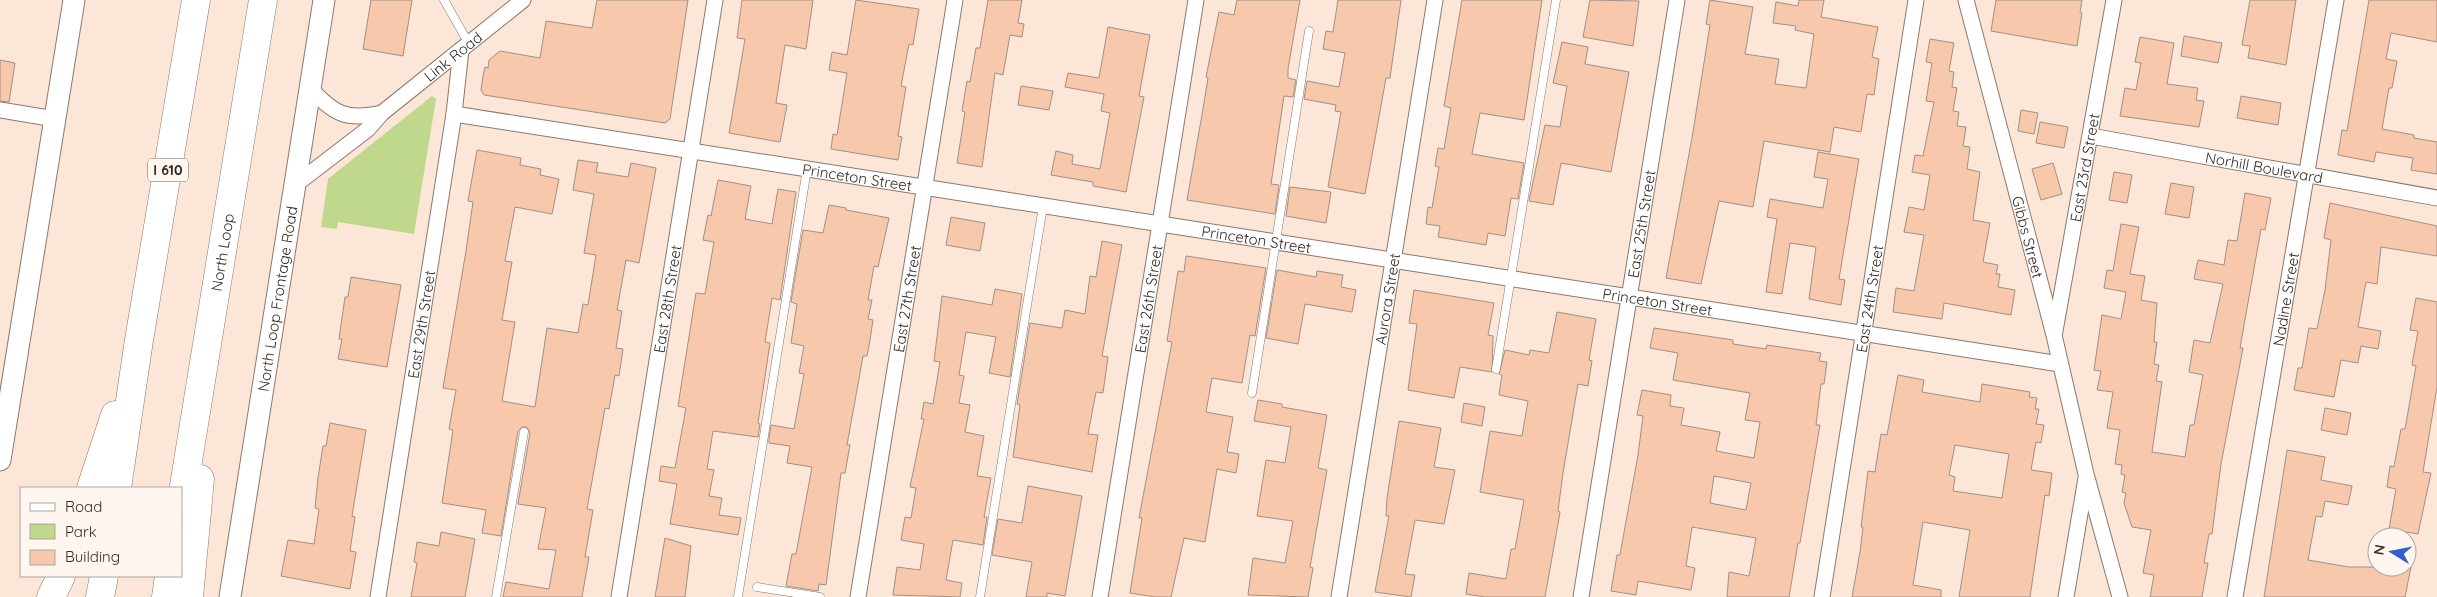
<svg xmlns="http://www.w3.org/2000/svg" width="2437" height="597" viewBox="0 0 2437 597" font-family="Quicksand,sans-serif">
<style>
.green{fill:#bfd88c}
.building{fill:#f7c8ab;stroke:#a48f83;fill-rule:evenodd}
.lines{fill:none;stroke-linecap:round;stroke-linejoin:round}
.lane-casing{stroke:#8c786c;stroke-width:9}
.street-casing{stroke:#8c786c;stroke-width:17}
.secondary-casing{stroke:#8c786c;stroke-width:23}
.highway-casing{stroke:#8c786c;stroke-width:29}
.lane{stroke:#fff;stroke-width:8}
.street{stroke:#fff;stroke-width:15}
.secondary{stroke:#fff;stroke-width:21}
.highway{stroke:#fff;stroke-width:28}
.labels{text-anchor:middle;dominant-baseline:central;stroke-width:4.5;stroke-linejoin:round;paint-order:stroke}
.shield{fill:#fff6f0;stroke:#706863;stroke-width:1}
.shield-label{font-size:14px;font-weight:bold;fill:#332b26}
.street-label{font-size:15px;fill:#332b26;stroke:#fff6f0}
</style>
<rect width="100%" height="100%" fill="#fce6d8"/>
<!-- green -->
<path class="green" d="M432,96L436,99L414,234L338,222L337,229L321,227L328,179Z"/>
<!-- building -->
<path class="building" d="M371,0H412L403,56L363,49Z
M597,0H688L670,119L665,123L484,95L481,90L483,76L485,67L488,68L489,60L500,51L540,58L546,21L592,28Z
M742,0H813L806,49L785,45L776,103L787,105L780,142L729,133L745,39L737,38Z
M856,0L919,9L913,45L909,44L901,86L906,87L898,136L902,137L898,160L831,149L833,134L837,135L847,73L829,70L832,52L847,55Z
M988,0H1022L1018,23L1024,24L1022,37L1010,35L1003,75L995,73L982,167L957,163L965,112L962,111L967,81L970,82L976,48H980Z
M1237,0H1300L1288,69V78L1296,80L1293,97L1284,96L1271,184L1279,185L1275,214L1187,200L1203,109L1208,78L1206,77L1219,12L1234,15Z
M1338,0H1401L1390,78H1386L1365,194L1328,187L1341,112L1335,111L1336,105L1304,99L1307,81L1339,87L1345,53L1323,49L1326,31L1333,32Z
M1462,0H1542L1524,120L1480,113L1472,154L1524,163L1518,199L1511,198L1505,236L1488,233L1486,245L1438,237L1440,226L1426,224L1428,207L1432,208L1439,167L1435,166L1438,148L1444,149L1451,108L1444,106Z
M1590,0L1639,1L1633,46L1583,37Z
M1710,0L1753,7L1745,54L1779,59L1775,84L1806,88L1814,34L1795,30L1796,26L1773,23L1776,2L1798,6L1799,0H1824L1821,17L1878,27L1872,57L1879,59L1874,95L1867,94L1861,132L1834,127L1830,152L1764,141L1753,207L1719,201L1701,284L1666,278L1692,138L1710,25L1706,24Z
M1996,0H2082L2080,12L2082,13L2077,46L1991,31Z
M2250,0H2296L2286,65L2248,58L2250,46L2242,45Z
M2369,0H2437V42L2391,33L2386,59L2397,61L2392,88H2389L2382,129L2414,135V138L2437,142V174L2411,170L2413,158L2376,152L2374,162L2338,155L2342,130L2347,131Z
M1108,27L1150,35L1139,96L1144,97L1126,192L1093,186V182L1051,175L1056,151L1073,155L1072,164L1100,169L1110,113L1101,111L1104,94L1065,87L1068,73L1099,78Z
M2184,36L2222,43L2218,63L2181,56Z
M2140,37L2174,43L2167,84L2198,88L2196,100L2204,101L2199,127L2120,116L2125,88L2136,90L2141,63L2135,62Z
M1930,39L1954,43L1949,71L1954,72L1952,87L1957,88L1953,111L1959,112L1957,126L1966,127L1963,146L1970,147L1967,169L1980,172L1973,220L1990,223L1983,262L1998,265L1996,274H2000L1998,287L2015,290L2011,315L1944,303L1942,319L1893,312L1896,288L1914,291L1924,235L1904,232L1909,207L1924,210L1930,175L1912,172L1915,155L1923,156L1934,102L1926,101L1932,63L1926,62Z
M1562,42L1588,47L1585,64L1629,72L1611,172L1561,163L1553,205L1529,201L1545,125L1560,127L1567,86L1553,83Z
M0,60L15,63L9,102L0,101Z
M1021,86L1053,91L1049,110L1018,105Z
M2241,96L2281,103L2278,125L2237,118Z
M2021,110L2038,113L2034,134L2018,131Z
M2040,122L2068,127L2064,148L2036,143Z
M477,150L521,158L520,165L541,169L540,175L559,179L552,214L515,207L505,261L512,262L502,320L515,322L502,401L535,407L547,328L578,333L583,304L588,305L596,255L584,253L594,194L573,190L578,160L598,163L596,172L628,177L631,163L656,168L639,263L626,260L617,310L622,311L616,348L623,349L619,376L615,375L609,409L605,408L587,509L593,510L585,557H589L582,597H503L506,582L549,589L556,550L538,549L546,508L518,504L530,433L527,427H522L518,431L501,536L482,533L486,510L442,503L453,430L449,429L456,390L443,388L466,251L473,202L468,201Z
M1818,152L1859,159L1839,279L1845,280L1841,305L1809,299L1816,247L1790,243L1782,294L1766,292L1777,219L1767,217L1770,199L1823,208L1828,179L1814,177Z
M2053,163L2062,194L2041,200L2032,169Z
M2114,172L2132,175L2127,203L2109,200Z
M718,180L751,186L745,219L772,224L778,189L796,192L780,300L772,298L765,342L770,343L758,423L760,424L758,437L713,431L707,469L714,470L709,496L722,498L719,515L741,518L738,535L670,524L677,484L659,481L661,466L675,468L686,408L678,406L684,368L696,293L705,294L714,242L703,240L708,215L711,216Z
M2171,183L2194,187L2189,218L2165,214Z
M1290,187L1331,192L1326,223L1286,216Z
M2245,193L2271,198L2265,230L2261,229L2240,348H2243L2221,464L2212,534H2209L2204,563H2208L2202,597H2150L2154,575L2143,573L2151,530L2132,527L2124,503L2126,493L2122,492L2125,475L2121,474L2122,465L2115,464L2120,430L2107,428L2113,392L2097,390L2101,371L2094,370L2102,315L2121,319L2126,292L2104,288L2107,270L2113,271L2121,224L2139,227L2130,274L2145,276L2141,300L2157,303L2154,342H2157L2154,364L2159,365L2156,381L2162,382L2152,452L2185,457L2190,425H2194L2203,375L2189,372L2194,340L2210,343L2223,284L2194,279L2198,260L2224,265L2228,240L2237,241Z
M2330,203L2437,226V256L2381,247L2377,284L2366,282L2358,327L2381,331L2378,349L2361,346L2358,363L2341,360L2334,397L2294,390L2298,368H2302L2309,328L2317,329L2325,290L2331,240L2324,238Z
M829,205L846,208V210L889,218L878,267L874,266L868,300H872L868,319L873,320L870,340L867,356H863L858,384L847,445H850L845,473H841L826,585L819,584L818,591L786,586L792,554H796L812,467L787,463L790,446L769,443V438L771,425L794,429L804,374L799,373L804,346L791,343L797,304L791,302L803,230L823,233Z
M951,217L985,223L980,251L946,245Z
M1102,241L1122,245L1102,356L1108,357L1103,393L1096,392L1088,434L1098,435L1092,472L1013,457L1020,405L1017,404L1030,323L1062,328L1065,310L1085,314L1090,276L1096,277Z
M1186,256L1266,268L1255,336L1250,335L1242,383L1212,378L1206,412L1233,417L1227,452L1239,454L1236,473L1217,469L1205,542L1184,538L1171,597H1155L1130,593L1142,518H1139L1172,342L1167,341L1178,271L1184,272Z
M1277,270L1316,277L1317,271L1343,275L1341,287L1356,290L1352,312L1305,304L1298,344L1266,338Z
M351,277L401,285L387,367L338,359L342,339H339L345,297H348Z
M995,289L1022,294L1010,377L989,373L996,337L966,332L959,375L964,376L959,403L970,405L965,432L984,436L977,476L991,478L984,517H987L983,545L953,540L946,580L962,583L960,597L893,595L897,567L920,570L924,544L901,540L905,517L911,518L916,488L910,487L924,419H921L924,402L933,404L940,362L934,361L942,296L992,305Z
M1414,290L1494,303L1488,335L1493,336L1492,372L1460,367L1454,398L1408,390L1417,324L1409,323Z
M2416,298L2437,302V387L2423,472L2431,473L2418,534L2389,529L2396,489L2387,487L2390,466L2394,467L2401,429H2405L2416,366L2412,365L2418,331L2410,330Z
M1557,312L1596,319L1589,360L1592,361L1588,386L1578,384L1563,473L1558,511L1560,512L1545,597H1485L1466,594L1469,573L1506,579L1511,549H1515L1524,500L1480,492L1490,431L1522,436L1528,401L1499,395L1502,375L1499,374L1505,350L1529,355L1530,350L1549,353Z
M1654,328L1733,340V344L1766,349L1767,345L1821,353L1819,361L1827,362L1824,384H1821L1816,425H1820L1800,543H1798L1789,597H1727L1729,572L1749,576L1756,538L1692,527L1686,566L1695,568L1691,590L1638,581L1636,595L1611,591L1617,555H1620L1638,455L1643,416L1637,415L1642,390L1671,395L1670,406L1684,408L1681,425L1720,432L1716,451L1754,458L1760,422L1745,420L1750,393L1673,380L1678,353L1650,348ZM1714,476L1751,483L1746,510L1710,503Z
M1898,375L1924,380L1922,392L1980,402L1982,384L2030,392L2029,397L2037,398L2035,409H2039L2036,424L2044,425L2041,443L2036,442L2031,470L2052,473L2049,496L2045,495L2030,597H1959L1970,530L1923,522L1913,585L1941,590V597H1852L1860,552L1863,527H1861L1868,471L1875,472L1881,434L1887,435ZM1955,445L2009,454L2002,498L1953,491L1955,477L1949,475Z
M1258,400L1282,404V407L1327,415L1318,468L1327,470L1310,567L1313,568L1308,597L1248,595L1253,558L1285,563L1293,521L1257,516L1266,460L1285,463L1291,427L1254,421Z
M1464,403L1485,407L1482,426L1461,422Z
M2325,408L2351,413L2347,435L2321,430Z
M1399,421L1441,428L1434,467L1455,470L1444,524L1415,520L1405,574L1415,575L1411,597L1375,592L1389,516H1386L1387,498Z
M330,423L366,430L352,516L355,517L350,551L356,552L350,589L281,576L288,540L314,544L319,509L315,508L318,478L323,446H326Z
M2287,450L2325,457L2321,480L2352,486L2348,505L2325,501L2322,517L2316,516L2308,560L2349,567H2411L2405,597H2264Z
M1028,486L1082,496L1065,596L1047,593V597H1026L1032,562L992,555L998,519L1022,523Z
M441,532L475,539L465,597H411L417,563L414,562L417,542L439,546Z
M665,538L691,546L685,597H655Z"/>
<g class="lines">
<defs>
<path id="lane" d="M444,0L469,44
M1496,369L1556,0
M1252,393L1309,31
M757,587L820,597
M496,597L524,432
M738,597L807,169
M980,597L1043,206"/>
<g id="street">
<path id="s1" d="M1966,0L2054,335L2086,474L2120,597"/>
<path d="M310,88C334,114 346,121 382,113"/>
<path d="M0,110L55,119"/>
<path id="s2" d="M454,114L2060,364"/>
<path id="s3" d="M2091,136L2437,198"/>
<path id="s4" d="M295,185L368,129L382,113L523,0"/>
<path id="s5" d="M2055,331L2114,0"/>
<path id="s6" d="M378,597L454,114L461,50"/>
<path id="s7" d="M619,597L715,0"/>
<path id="s8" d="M858,597L955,0"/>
<path id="s9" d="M1100,597L1196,0"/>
<path id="s10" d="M1339,597L1435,0"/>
<path id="s11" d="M1581,597L1677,0"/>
<path id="s12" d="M1822,597L1916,0"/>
<path d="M2066,597L2086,478"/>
<path id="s13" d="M2235,597L2336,0"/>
</g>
<g id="secondary">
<path d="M0,460L74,0"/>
<path id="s14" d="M230,597L324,0"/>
</g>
<g id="highway">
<path d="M91,488L115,415"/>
<path d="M117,488L139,340L196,0"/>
<path id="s15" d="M181,504L263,0"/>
<path d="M51,597L61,576"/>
<path d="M100,597L104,576"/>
<path d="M166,597L169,576"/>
<path d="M189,597L200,479"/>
</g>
</defs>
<!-- lane casing -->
<use href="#lane" class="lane-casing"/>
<!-- street casing -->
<use href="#street" class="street-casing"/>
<!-- secondary casing -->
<use href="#secondary" class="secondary-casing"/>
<!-- highway casing -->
<use href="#highway" class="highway-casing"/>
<!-- lane -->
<use href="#lane" class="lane"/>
<!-- street -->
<use href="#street" class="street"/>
<!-- secondary -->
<use href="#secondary" class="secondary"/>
<!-- highway -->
<use href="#highway" class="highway"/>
</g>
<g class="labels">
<!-- shield labels -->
<rect class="shield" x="148" y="158.5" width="40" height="23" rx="4"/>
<g class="shield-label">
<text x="168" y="170">I 610</text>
</g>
<!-- street labels -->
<g class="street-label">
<text stroke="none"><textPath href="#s4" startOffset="204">Link Road</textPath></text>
<text stroke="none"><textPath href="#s5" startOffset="166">East 23rd Street</textPath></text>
<text stroke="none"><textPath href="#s3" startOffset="176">Norhill Boulevard</textPath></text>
<text stroke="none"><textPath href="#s2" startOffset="408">Princeton Street</textPath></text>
<text stroke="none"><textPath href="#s11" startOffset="378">East 25th Street</textPath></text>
<text stroke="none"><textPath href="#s1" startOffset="245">Gibbs Street</textPath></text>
<text stroke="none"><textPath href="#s2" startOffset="812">Princeton Street</textPath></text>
<text stroke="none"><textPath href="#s15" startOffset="255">North Loop</textPath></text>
<text stroke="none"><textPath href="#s14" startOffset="302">North Loop Frontage Road</textPath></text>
<text stroke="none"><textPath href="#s7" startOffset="302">East 28th Street</textPath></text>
<text stroke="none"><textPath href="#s13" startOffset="302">Nadine Street</textPath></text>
<text stroke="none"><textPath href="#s8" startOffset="302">East 27th Street</textPath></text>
<text stroke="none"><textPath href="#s9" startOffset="302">East 26th Street</textPath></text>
<text stroke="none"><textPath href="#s10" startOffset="302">Aurora Street</textPath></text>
<text stroke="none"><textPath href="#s12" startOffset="302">East 24th Street</textPath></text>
<text stroke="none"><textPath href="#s2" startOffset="1218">Princeton Street</textPath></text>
<text stroke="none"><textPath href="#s6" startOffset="276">East 29th Street</textPath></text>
</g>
</g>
<!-- legend -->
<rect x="20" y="487" width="162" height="90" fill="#fff6f0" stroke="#ada59f"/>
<rect x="30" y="503" width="25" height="8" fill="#ffffff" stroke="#ada59f"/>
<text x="65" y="512" font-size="15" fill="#332b26">Road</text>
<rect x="30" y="524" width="25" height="15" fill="#bfd88c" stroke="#ada59f"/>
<text x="65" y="537" font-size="15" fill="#332b26">Park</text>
<rect x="30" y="550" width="25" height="15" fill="#f7c8ab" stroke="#ada59f"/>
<text x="65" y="562" font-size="15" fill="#332b26">Building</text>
<!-- north arrow -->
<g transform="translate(2392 552) rotate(280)"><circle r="24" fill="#fff6f0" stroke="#ada59f"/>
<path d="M0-4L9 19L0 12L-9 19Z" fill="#305fce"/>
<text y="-8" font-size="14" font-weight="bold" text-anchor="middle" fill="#332b26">N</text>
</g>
</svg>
